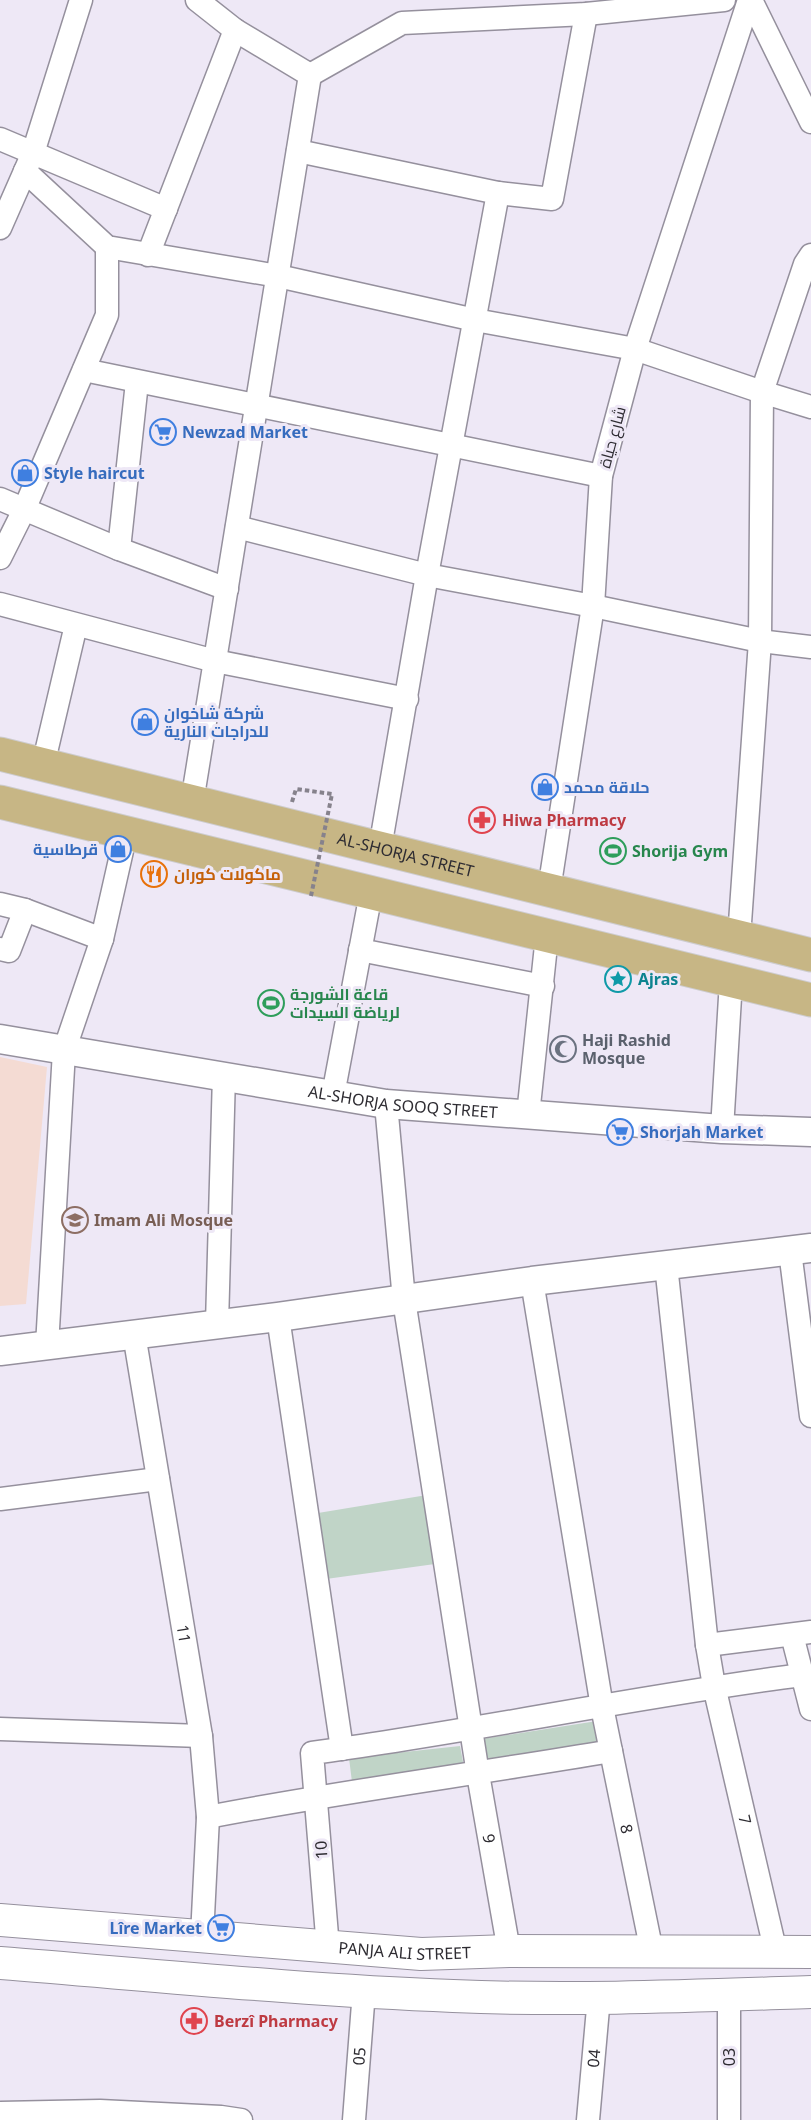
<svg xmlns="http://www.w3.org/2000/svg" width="811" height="2120" viewBox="0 0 811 2120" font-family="'Noto Sans',Cairo,sans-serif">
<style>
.education{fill:#f4dbd3}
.green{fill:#c0d4c7}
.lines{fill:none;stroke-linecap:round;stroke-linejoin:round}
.minor-casing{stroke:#95909d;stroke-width:25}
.tertiary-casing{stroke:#95909d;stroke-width:31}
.secondary-casing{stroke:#95909d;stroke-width:34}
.primary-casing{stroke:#cdccce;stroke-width:35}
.path{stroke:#86828c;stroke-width:4;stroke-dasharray:4.5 3;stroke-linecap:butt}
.minor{stroke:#fff;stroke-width:22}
.tertiary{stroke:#fff;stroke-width:28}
.secondary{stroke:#fff;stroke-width:32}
.primary{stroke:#c7b685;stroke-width:33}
.path-bridge{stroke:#86828c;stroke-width:4;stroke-dasharray:4.5 3;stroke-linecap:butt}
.labels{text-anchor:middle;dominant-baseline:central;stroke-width:6;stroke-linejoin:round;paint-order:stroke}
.shop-label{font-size:16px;font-weight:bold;fill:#366cbe;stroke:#eee8f6;text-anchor:start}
.street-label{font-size:16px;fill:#2e2c32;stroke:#eee8f6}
.health-label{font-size:16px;font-weight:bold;fill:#be3a42;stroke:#eee8f6;text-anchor:start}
.leisure-label{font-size:16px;font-weight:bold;fill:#27864d;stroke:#eee8f6;text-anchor:start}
.food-label{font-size:16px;font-weight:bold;fill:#c56008;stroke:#eee8f6;text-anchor:start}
.culture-label{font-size:16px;font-weight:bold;fill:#0d838f;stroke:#eee8f6;text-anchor:start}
.worship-label{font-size:16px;font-weight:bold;fill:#5b616d;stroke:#eee8f6;text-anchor:start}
.education-label{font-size:16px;font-weight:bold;fill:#785e54;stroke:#eee8f6;text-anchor:start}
</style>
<rect width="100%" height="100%" fill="#eee8f6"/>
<!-- education -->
<path class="education" d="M0,1057L47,1067L26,1304L0,1306Z"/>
<!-- green -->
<path class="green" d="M427,1495L435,1564L326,1579L318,1513Z
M597,1721L601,1743L486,1764L482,1739Z
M460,1746L464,1767L352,1782L349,1758Z"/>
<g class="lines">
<defs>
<g id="minor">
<path d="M197,0L235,30L310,75"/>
<path d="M751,0L811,122"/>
<path d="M310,75L402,23L586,14L724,0"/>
<path d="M0,139L166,209"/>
<path d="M298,151L498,193L552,199L586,14"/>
<path d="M25,171L107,247L278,276L475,320L635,349L762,392L811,407"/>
<path d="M0,228L33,153L81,0"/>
<path d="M148,255L235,30"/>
<path d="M84,370L601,476"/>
<path d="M0,499L119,549L227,589"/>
<path d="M237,527L427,575L593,606L760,641L811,647"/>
<path d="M119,549L137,382"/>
<path d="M0,558L24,510L107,315V247"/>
<path d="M0,604L215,661L407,699"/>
<path d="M43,765L76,625"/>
<path d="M192,802L310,75"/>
<path d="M380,848L427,575L498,193"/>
<path d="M549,890L593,606L601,476L635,349L749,0"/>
<path d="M0,904L25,910L102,939"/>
<path d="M739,937L760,641L762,392L805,264L811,255"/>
<path d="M0,949L9,951L25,910"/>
<path d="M360,950L543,986"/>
<path d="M333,1095L371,893"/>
<path id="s1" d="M386,1104L404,1300L478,1774L509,1951"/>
<path d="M528,1115L547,936"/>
<path d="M722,1129L731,981"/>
<path d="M790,1251L811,1416"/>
<path id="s2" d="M666,1265L707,1645L714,1686L776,1953"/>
<path id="s3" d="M532,1281L602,1707L652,1952"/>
<path d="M278,1317L342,1749"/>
<path d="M217,1324L224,1075"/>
<path id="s4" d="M134,1334L201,1736L208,1817L202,1936"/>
<path d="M47,1346L64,1051L102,939L126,833"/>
<path d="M0,1499L158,1479"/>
<path d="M792,1635L811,1709"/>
<path d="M707,1645L811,1632"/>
<path d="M0,1729L201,1736"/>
<path d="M208,1817C342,1791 477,1774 611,1751"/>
<path d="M328,1948L312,1753C476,1731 638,1696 802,1675"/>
<path d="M729,1995V2120"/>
<path d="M0,2113L100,2111L221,2117L241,2120"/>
<path id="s5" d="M354,2120L364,1991"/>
<path id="s6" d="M588,2120L599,1997"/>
</g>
<g id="tertiary">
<path id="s7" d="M0,1039L386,1104L722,1129L811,1132"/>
<path d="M0,1351L278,1317L532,1281L811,1248"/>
</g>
<g id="secondary">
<path id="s8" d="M0,1920L421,1954L509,1951L811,1952"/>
<path d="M0,1963C151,1975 301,1990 453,1996C572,2001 692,1996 811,1992"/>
</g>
<g id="primary">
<path id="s9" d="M0,754L811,955"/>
<path d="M0,802L811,1000"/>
</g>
</defs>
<!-- minor casing -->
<use href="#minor" class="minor-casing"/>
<!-- tertiary casing -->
<use href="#tertiary" class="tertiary-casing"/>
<!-- secondary casing -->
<use href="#secondary" class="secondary-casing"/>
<!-- primary casing -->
<use href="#primary" class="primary-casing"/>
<!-- path -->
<path class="path" d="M292,802L296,789L332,794"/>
<!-- minor -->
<use href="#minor" class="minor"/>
<!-- tertiary -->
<use href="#tertiary" class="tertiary"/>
<!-- secondary -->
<use href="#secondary" class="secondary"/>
<!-- primary -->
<use href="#primary" class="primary"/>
<!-- path-bridge -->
<path class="path-bridge" d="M311,896L332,794"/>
</g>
<!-- icons -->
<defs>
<symbol id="supermarket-ring" viewBox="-11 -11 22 22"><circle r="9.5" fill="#eee8f6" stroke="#3f7fe0" stroke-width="1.5"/><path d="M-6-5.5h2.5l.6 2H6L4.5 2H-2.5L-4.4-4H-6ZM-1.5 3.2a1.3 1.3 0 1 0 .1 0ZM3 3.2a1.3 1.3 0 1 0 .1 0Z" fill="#3f7fe0"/></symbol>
<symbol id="shop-ring" viewBox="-11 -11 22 22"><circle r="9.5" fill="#eee8f6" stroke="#3f7fe0" stroke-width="1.5"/><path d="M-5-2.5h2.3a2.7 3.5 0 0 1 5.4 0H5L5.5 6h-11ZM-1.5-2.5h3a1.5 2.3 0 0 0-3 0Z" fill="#3f7fe0"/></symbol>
<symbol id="pharmacy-ring" viewBox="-11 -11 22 22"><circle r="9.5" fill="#eee8f6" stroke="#e0444e" stroke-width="1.5"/><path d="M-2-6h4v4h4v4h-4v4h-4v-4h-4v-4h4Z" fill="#e0444e"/></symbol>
<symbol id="stadium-ring" viewBox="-11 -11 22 22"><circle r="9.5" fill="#eee8f6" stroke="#2e9e5b" stroke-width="1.5"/><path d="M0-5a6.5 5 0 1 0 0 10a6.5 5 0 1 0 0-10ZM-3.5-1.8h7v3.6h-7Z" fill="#2e9e5b"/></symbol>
<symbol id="restaurant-ring" viewBox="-11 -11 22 22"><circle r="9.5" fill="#eee8f6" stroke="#e8710a" stroke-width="1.5"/><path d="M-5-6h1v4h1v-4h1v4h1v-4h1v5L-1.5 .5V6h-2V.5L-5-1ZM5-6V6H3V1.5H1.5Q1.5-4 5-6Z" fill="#e8710a"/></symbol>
<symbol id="sight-ring" viewBox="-11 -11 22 22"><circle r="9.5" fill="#eee8f6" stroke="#0f9aa8" stroke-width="1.5"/><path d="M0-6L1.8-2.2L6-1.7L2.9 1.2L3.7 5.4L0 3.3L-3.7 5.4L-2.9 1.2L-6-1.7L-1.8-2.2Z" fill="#0f9aa8"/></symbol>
<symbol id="mosque-ring" viewBox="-11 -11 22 22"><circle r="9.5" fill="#eee8f6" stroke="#6b7280" stroke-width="1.5"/><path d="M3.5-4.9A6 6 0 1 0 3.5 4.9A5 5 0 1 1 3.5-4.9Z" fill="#6b7280"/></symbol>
<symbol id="school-ring" viewBox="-11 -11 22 22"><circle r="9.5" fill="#eee8f6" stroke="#8d6e63" stroke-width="1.5"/><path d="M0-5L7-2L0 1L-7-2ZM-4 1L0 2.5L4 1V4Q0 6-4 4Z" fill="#8d6e63"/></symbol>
</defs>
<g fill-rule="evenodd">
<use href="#supermarket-ring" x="148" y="417" width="30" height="30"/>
<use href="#shop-ring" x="10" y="458" width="30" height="30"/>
<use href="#shop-ring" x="130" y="707" width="30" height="30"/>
<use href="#shop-ring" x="530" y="772" width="30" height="30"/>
<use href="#pharmacy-ring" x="467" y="805" width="30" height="30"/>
<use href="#shop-ring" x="103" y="834" width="30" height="30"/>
<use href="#stadium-ring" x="598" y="836" width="30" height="30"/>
<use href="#restaurant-ring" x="139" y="859" width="30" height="30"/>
<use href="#sight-ring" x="603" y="964" width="30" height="30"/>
<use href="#stadium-ring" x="256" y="988" width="30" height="30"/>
<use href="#mosque-ring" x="548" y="1034" width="30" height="30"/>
<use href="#supermarket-ring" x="605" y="1117" width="30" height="30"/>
<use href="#school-ring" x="60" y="1205" width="30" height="30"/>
<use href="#supermarket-ring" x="206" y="1913" width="30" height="30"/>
<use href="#pharmacy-ring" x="179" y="2006" width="30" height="30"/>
</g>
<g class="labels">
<!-- shop labels -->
<g class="shop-label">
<text x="182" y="432">Newzad Market</text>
<text x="44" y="473">Style haircut</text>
<text x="164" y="713">شركة شاخوان<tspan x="164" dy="18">للدراجات النارية</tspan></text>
<text x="564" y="787">حلاقة محمد</text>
<text x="98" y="849" text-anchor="end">قرطاسية</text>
<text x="640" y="1132">Shorjah Market</text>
<text x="202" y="1928" text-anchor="end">Lîre Market</text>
</g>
<!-- street labels -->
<g class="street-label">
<text transform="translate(612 437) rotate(-75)">شارع حياة</text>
<text stroke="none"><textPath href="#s9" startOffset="418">AL-SHORJA STREET</textPath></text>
<text stroke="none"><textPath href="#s7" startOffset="408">AL-SHORJA SOOQ STREET</textPath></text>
<text stroke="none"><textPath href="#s4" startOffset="304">11</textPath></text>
<text stroke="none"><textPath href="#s2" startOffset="561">7</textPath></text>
<text stroke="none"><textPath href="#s3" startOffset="556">8</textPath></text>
<text stroke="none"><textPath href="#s1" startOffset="742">9</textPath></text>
<text transform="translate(321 1850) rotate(-94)">10</text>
<text stroke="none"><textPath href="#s8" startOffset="406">PANJA ALI STREET</textPath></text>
<text stroke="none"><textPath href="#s5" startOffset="64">05</textPath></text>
<text transform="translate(729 2057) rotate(-90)">03</text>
<text stroke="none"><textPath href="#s6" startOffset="62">04</textPath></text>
</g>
<!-- health labels -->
<g class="health-label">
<text x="502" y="820">Hiwa Pharmacy</text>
<text x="214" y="2021">Berzî Pharmacy</text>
</g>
<!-- leisure labels -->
<g class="leisure-label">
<text x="632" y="851">Shorija Gym</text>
<text x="290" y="994">قاعة الشورجة<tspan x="290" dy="18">لرياضة السيدات</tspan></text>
</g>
<!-- food labels -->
<g class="food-label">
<text x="174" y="874">ماكولات كوران</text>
</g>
<!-- culture labels -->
<g class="culture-label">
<text x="638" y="979">Ajras</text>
</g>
<!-- worship labels -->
<g class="worship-label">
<text x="582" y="1040">Haji Rashid<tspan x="582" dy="18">Mosque</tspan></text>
</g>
<!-- education labels -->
<g class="education-label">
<text x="94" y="1220">Imam Ali Mosque</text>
</g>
</g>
</svg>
